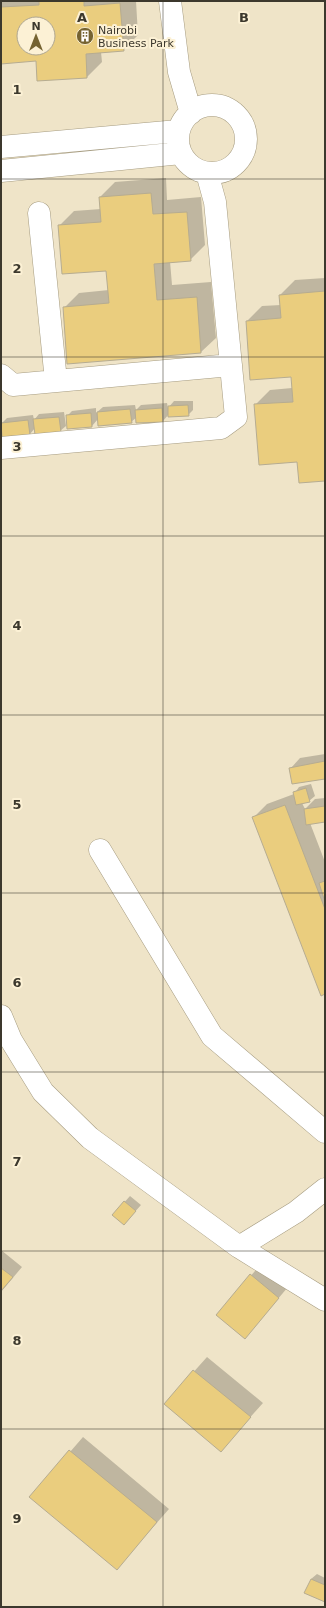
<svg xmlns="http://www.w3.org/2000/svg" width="326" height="1608" viewBox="0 0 326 1608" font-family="'DejaVu Sans',sans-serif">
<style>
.shadow{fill:#0003;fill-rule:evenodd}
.building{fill:#eacd7e;stroke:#b6ac91;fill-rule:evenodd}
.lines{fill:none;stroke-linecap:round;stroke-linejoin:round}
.minor-casing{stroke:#a69c81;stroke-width:23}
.minor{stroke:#fff;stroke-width:22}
.grid{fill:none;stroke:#3c382d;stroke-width:1;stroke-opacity:0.55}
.labels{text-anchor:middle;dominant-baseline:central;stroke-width:4;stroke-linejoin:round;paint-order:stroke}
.poi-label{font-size:11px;fill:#3c382d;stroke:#fcf1d5;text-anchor:start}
.grid-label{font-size:13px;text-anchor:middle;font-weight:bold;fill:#3c382d;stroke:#fcf1d5;stroke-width:4;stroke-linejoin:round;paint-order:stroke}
</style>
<rect width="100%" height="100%" fill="#efe4c8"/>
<!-- shadow -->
<path class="shadow" d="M1,1H136L138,35L123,50L101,52L102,62L87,77L37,60L1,63ZM24,24H48V48H24Z
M166,178L167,200L201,197L205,245L190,260L170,261L172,285L211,282L216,338L201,352L64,308L79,293L109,290L107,270L59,226L74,211L101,209L100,197L115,182Z
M325,278V480L298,461L255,405L270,390L292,388V376L247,321L262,306L281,305L280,295L295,280Z
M174,401H193V410L188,415L169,414L163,421L137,417L131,422L98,419L92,426L67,416L72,411L96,408V413L103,407L135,405L136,410L141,405L167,403L168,408Z
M64,412L66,426L60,431L35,428L30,434H1V420L2,423L7,418L33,415L34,420L39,414Z
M325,754V778L291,768L300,758Z
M311,784L315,796L309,801L302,803L305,809L315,799L325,798V821L310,823L325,862V993L254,817L267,804L294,794L299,787Z
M130,1196L141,1205L124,1224L113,1215Z
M1,1250L22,1267L1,1292Z
M261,1264L288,1287L245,1338L217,1315Z
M207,1357L263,1403L221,1450L165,1404Z
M83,1437L169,1509L117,1568L31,1497Z
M317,1574L325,1578V1601L311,1579Z"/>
<!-- building -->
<path class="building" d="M39,1H84V6L120,3L124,51L86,54L87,78L37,81L36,61L1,64V7L39,5ZM24,24H48V48H24Z
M151,193L153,214L187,212L191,261L154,264L157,300L197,297L201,353L67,364L63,307L109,303L106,271L62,274L58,225L101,222L99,197Z
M325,291V481L299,483L297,462L259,465L254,404L293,402L291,377L250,380L246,321L281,318L279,295Z
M188,405L189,416L168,417V406Z
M162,408L163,422L136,423L135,410Z
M130,409L132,423L98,426L97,412Z
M91,413L92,427L67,429L66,415Z
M59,417L61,432L35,435L33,419Z
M28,420L30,435L2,437L1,423Z
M325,761V779L292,784L289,768Z
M306,788L310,802L296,805L293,792Z
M285,805L325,909V994L321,996L252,817Z
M325,806V822L306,825L304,809Z
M325,881V902L319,883Z
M124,1201L136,1211L124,1225L112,1215Z
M1,1268L13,1277L1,1291Z
M250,1274L279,1298L245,1339L216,1315Z
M193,1370L251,1417L221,1452L164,1404Z
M69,1450L157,1522L117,1570L29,1497Z
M311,1579L325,1585V1602L304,1593Z"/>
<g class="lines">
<defs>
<path id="minor" d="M170,1L179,72L191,113
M178 139a34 34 0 1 1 68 0a34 34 0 1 1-68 0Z
M1,147L178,131
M1,171L181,153
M39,213L56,381
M1,375L13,385L231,365
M1,448L221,428L236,417L215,202L207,173
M100,850L212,1036L325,1132
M1,1016L11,1040L43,1092L90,1138L239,1247L325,1300
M239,1247L296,1212L325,1189"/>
</defs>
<!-- minor casing -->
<use href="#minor" class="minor-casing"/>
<!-- minor -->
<use href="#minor" class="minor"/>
</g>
<!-- grid -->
<path class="grid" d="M163,1V1607M1,179H325M1,357H325M1,536H325M1,715H325M1,893H325M1,1072H325M1,1251H325M1,1429H325"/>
<!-- icons -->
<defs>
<symbol id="building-disc" viewBox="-11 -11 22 22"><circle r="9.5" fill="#756331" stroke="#fcf1d5"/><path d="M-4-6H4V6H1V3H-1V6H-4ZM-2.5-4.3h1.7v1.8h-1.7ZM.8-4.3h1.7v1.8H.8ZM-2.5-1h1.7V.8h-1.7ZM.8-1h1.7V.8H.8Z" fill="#fff"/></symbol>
</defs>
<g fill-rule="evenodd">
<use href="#building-disc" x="75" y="26" width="20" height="20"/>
</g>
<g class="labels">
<!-- poi labels -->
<g class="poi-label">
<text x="98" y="30">Nairobi<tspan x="98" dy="13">Business Park</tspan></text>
</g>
</g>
<g class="grid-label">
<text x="82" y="22">A</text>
<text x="244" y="22">B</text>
<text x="17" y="94">1</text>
<text x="17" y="273">2</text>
<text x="17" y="451">3</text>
<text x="17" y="630">4</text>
<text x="17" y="809">5</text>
<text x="17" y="987">6</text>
<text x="17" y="1166">7</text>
<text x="17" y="1345">8</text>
<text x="17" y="1523">9</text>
</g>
<!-- border -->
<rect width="326" height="1608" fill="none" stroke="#3c382d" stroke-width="4"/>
<!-- north arrow -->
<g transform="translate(36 36)"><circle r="19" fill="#fcf1d5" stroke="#afa792"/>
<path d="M0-3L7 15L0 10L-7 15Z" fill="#756331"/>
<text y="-6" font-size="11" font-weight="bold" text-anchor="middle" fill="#3c382d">N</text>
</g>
</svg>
